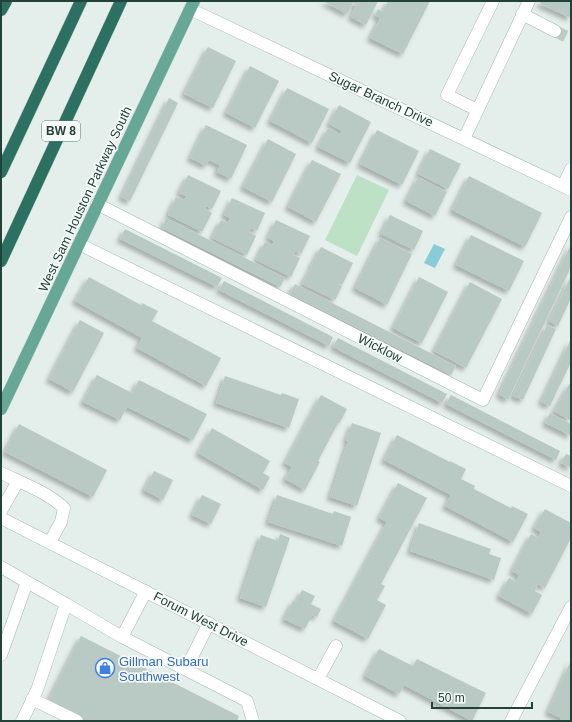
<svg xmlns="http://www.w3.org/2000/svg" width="572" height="722" viewBox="0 0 572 722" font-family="Helvetica,sans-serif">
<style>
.green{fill:#bce1c5}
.water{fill:#89cbd7}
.building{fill:#b9c9c3;filter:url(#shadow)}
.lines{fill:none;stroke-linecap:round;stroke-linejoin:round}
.minor-tunnel{stroke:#bdccc7;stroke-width:12;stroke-dasharray:12 6;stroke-linecap:butt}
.minor-casing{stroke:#a6b7b1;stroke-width:13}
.major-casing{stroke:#c1cac8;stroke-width:13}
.highway-casing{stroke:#c1cac8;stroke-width:13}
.minor{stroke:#fff;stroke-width:12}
.major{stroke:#66a795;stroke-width:12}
.highway{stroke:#2b7061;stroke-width:12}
.labels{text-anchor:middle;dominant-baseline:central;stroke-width:3.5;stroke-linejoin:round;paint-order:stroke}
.shield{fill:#f5faf8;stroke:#617972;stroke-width:1}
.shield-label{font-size:12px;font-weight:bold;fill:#224239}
.street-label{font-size:13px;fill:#224239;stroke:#f5faf8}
.shop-label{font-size:13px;fill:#366cbe;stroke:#f5faf8;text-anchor:start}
</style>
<defs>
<filter id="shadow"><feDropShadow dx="-3.5" dy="3.5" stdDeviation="2" flood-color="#0004"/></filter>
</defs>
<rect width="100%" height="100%" fill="#e4eeea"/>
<!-- green -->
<path class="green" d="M357,175L389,190L357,256L325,240Z"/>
<!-- water -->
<path class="water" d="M434,244L445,249L435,268L424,263Z"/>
<!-- building -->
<path class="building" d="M323,1H378L366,25L351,17L356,5L353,3L347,14Z
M388,1H430L403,54L370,38L380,18L375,15L378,9L383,12Z
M541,1H571V18L540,4Z
M208,47L236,61L213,108L184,94Z
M250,66L279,81L255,128L226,113Z
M287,88L329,109L312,143L270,121Z
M169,98L178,103L130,201L121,197Z
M339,105L371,122L350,163L318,147L328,128L340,134L342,131L329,124Z
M206,125L247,145L231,179L217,172L220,165L209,160L206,166L190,158Z
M377,130L419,151L402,185L360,164Z
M268,139L296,154L272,202L243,187Z
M430,149L461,164L448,189L418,174Z
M312,160L341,174L316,222L288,207Z
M188,175L221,191L212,209L206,206L205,209L212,213L202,232L168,215L176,197L184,200L186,196L179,193Z
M469,176L542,213L525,247L452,210Z
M418,177L447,192L435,216L406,201Z
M232,198L265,213L257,231L251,228L249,232L256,236L247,255L212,238L221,220L228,223L230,218L224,215Z
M390,215L423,231L414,250L381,234Z
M166,218L285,278L280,287L162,228Z
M276,220L310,236L301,254L295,251L293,255L300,258L291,277L256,260L265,242L272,245L274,241L268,238Z
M125,229L222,278L217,287L120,239Z
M471,235L524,261L509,291L456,265Z
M380,238L412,254L387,305L355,288Z
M571,244V267L508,400L499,394Z
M321,247L353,263L342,285L310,268Z
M310,269L342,286L335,300L302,284Z
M571,276V298L558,326L549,321Z
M89,277L141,305L142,303L158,311L152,321L221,358L206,386L137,348L142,338L75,301Z
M419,277L448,292L422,343L393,328Z
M224,281L333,337L329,346L219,290Z
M470,282L502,299L466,368L434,351Z
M295,284L456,366L451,375L290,294Z
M80,320L104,333L73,392L49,379Z
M547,325L556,329L523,400L513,396Z
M338,338L447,394L442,403L333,347Z
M571,339V362L550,406L541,402Z
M97,375L132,393L139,380L207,414L193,440L127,407L120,420L83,402Z
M225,376L281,395L282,393L299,399L289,428L216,403Z
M571,381V421L554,411Z
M321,395L347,409L339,424L338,423L318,461L320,462L305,490L285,479L292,467L285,463Z
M451,395L560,451L556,460L446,404Z
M550,413L571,424V436L545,423Z
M352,423L381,433L357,506L330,497L348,441L346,440Z
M19,424L107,470L93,497L5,452Z
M212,428L270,461L263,473L270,477L263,490L198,453Z
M397,435L450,462V461L466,469L461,479L475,486L474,489L511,508L512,506L528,514L513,542L445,506L451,495L384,460Z
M566,454L571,456V468L561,463Z
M154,471L173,480L163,500L144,490Z
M398,483L427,498L381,584L385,586L377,600L386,605L368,639L334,621L387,522L379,518Z
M202,495L221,504L211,524L192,515Z
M277,495L333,514L334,511L351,517L342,546L268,522Z
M545,509L571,523V538L545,588L538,584L535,591L542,595L532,614L499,596L509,578L516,581L519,575L512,571L531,534L538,538L541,532L534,528Z
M419,523L491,549L489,554L501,558L494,580L410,551Z
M280,534L290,538L266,607L240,598L261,535L278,541Z
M302,590L315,596L311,604L321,609L317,617L312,615L305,629L284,619L293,601L296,602Z
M81,636L239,716L237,721H87L48,701Z
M379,649L413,666L417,659L486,693L472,721L404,685L399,694L365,676Z
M571,660V721H560L561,718L548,712Z"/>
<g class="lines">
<!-- minor-tunnel -->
<path class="minor-tunnel" d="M555,31L571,39"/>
<defs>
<path id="minor" d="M190,9L571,190
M522,14L555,31
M477,110L447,95L493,1
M464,139L529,1
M563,186L571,169
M97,204L483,400L571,217
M79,244L571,486
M1,473C22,483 47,492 64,508L61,522L50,542
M1,511L18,481
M1,518L400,721
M1,567L27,582L1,655
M27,582L66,604
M122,637L146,591
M186,669L209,623
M318,679L336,646
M32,699L77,721
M22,721L37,690L66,604L122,637L247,701L253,721
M511,721L571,607"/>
<path id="major" d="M1,409L194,1"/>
<path id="highway" d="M1,10L6,1
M1,172L81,1
M1,261L121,1"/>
</defs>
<!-- minor casing -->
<use href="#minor" class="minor-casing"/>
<!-- major casing -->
<use href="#major" class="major-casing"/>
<!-- highway casing -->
<use href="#highway" class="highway-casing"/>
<!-- minor -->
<use href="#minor" class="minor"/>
<!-- major -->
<use href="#major" class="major"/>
<!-- highway -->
<use href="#highway" class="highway"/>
</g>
<!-- icons -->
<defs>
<symbol id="shop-ring" viewBox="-11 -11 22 22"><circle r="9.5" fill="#f5faf8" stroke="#3f7fe0" stroke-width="1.5"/><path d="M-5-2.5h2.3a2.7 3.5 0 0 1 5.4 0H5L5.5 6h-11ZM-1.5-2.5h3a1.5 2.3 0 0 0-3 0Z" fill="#3f7fe0"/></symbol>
</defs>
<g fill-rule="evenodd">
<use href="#shop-ring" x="94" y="657" width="22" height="22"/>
</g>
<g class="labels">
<!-- shield labels -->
<rect class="shield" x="42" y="121" width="38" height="20" rx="3"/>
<g class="shield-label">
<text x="61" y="131">BW 8</text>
</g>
<!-- street labels -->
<g class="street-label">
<text transform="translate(381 99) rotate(25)">Sugar Branch Drive</text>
<text transform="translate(85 199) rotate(-65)">West Sam Houston Parkway South</text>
<text transform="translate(380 348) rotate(27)">Wicklow</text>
<text transform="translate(201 619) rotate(27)">Forum West Drive</text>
</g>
<!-- shop labels -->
<g class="shop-label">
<text x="119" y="661">Gillman Subaru<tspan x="119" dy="15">Southwest</tspan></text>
</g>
</g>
<!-- border -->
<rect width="572" height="722" fill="none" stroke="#224239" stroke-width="4"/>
<!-- scale -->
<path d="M432 702v6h100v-6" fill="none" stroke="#224239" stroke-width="2"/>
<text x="438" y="702" font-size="12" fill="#224239" stroke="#f5faf8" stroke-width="3" paint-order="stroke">50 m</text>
</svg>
